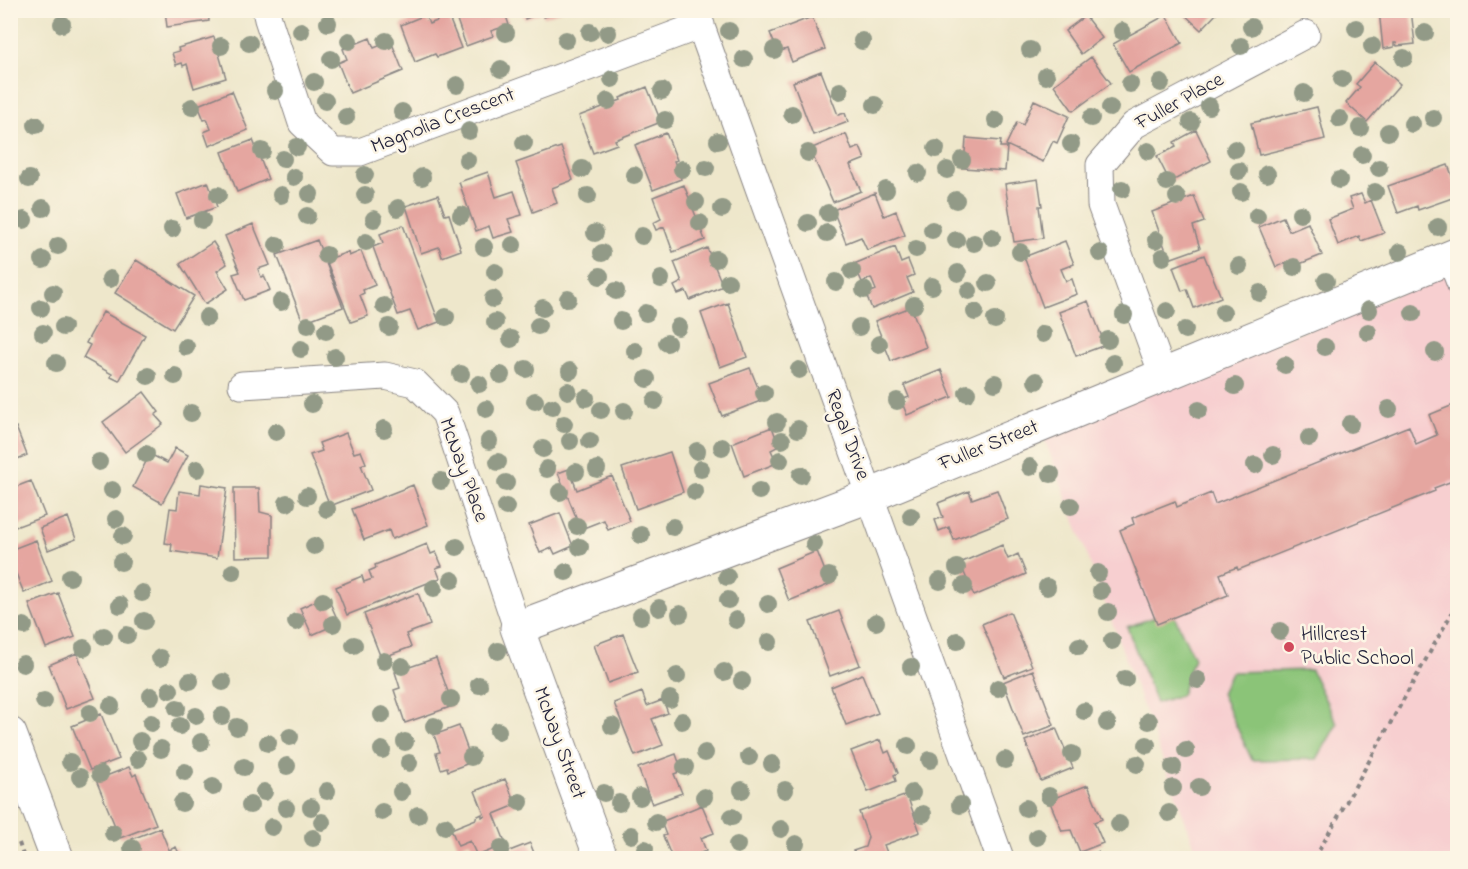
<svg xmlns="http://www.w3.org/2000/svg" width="1468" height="869" viewBox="0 0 1468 869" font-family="'Indie Flower',sans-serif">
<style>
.built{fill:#f7cfd0}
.green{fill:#8bc478;stroke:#56735a;stroke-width:1.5}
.building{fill:#e5a6a0}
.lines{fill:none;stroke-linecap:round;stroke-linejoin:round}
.service-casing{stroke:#888483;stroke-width:16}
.minor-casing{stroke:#888483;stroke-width:29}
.tertiary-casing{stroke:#888483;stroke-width:35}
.path{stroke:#888483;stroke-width:4;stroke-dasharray:4.5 4.5;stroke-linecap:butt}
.service{stroke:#fff;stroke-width:14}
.minor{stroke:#fff;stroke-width:27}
.tertiary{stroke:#fff;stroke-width:33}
.tree{fill:#929a87}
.poi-dot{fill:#d1495b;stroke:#fcf5e5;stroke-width:2}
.labels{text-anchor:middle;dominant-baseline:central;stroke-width:5;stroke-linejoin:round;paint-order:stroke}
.street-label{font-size:21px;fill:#22223b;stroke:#fcf5e5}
.poi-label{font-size:21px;fill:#22223b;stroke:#fcf5e5;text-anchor:start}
</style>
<rect width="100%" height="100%" fill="#fcf5e5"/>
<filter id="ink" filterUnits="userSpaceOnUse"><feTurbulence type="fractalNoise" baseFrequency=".0167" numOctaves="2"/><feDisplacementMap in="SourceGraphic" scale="12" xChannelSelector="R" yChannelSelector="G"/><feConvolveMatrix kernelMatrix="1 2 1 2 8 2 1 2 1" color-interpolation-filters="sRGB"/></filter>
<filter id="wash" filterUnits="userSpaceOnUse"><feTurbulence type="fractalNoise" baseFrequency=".008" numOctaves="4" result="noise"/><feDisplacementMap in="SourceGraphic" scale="24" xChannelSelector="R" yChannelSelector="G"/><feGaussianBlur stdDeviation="1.35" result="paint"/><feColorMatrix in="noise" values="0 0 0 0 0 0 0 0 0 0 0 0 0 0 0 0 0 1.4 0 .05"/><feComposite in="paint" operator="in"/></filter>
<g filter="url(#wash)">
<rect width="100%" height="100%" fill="#eee7cb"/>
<!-- built -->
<path class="built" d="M1457,270V858H1199L1043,435Z"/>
<!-- green -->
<path class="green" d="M1172,611L1194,658L1181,695L1156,703L1127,627Z
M1311,670L1337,724L1317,759L1252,760L1221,693L1231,672Z"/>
<g id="blocks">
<!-- building -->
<path class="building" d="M165,10H208L209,21L167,27Z
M436,10H446L461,48L437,57L435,54L415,62L401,25L425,15L429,24L437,21L433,11Z
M464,10H504L509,25L491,31L493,36L466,46L455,14Z
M521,10H560L561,11L544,17L542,12L525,19Z
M1180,10H1220L1201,30Z
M1379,10H1411L1415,44L1397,46L1396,43H1394V47L1383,49Z
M1166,15L1182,43L1129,72L1113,44Z
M1085,16L1102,38L1081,54L1065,31Z
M812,17L825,49L792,62L787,49L778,52L770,33Z
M214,37L226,78L194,88L187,64L183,66L182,63L176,65L172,53L179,51L178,48Z
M370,38L374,48L391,41L403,71L350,93L338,63L347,59L343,49Z
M1091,57L1111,83L1073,111L1054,85Z
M1375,62L1400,84L1367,122L1346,103L1360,87L1356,84Z
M821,71L838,115L845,113L848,122L813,135L793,82Z
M647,87L661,122L615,140L617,144L593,153L579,116L621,100L620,98Z
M232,91L248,130L209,146L204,132L211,129L207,119L204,120L198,105Z
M1034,100L1069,116L1057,143L1053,141L1043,162L1006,145L1017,122L1023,125Z
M1317,107L1325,139L1259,155L1251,123Z
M1196,130L1211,161L1170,182L1157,156L1176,147L1174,142Z
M666,133L677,160L674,161L681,179L653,190L635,145Z
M846,134L852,150L860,147L865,159L850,165L861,191L833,202L810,149Z
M966,138L1001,141L1000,147H1007L1005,171L964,168Z
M253,140L268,179L237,192L222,152Z
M561,147L573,180L552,188L557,203L533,212L516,163Z
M1448,165L1458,191V196L1418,210L1417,206L1398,213L1388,186Z
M488,172L496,197L514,191L522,215L508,219L513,232L493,238L489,226L476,231L459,182Z
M1038,179L1042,206H1039L1043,238L1014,242L1005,184Z
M208,182L217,207L186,218L177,194Z
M684,185L705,240L673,252L664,227L656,230L653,223L661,219L653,197Z
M875,193L884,216L896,211L905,235L867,250L861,237L846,243L833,210Z
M1361,194L1365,203L1371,200L1384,233L1361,241L1359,236L1338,245L1328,219L1353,209L1349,198Z
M438,195L445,215L449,214L461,250L442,257L439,247L421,253L406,206Z
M1194,196L1204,222L1193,226L1200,248L1169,259L1152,212Z
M1283,217L1289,231L1308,223L1322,255L1297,265L1295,260L1276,267L1259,227Z
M253,224L270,265L258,269L261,277L264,276L270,290L244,300L233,274L240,272L225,236Z
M403,225L439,322L418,330L410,311L398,315L373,247L383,243L380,234Z
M317,240L343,307L303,322L277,255Z
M1065,241L1074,264L1061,269L1066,281L1072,279L1077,294L1043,307L1024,257Z
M213,242L227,264L217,271L228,289L205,304L180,264Z
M895,247L901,263L908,260L914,275L907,278L913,292L872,309L866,294L876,290L871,278L862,282L854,264Z
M707,248L723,286L690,300L686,291L678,294L674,286L682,282L674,262Z
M361,251L375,285L363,290L364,293L360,295L368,316L351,322L326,260L348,252L349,256Z
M1204,255L1221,297L1194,308L1187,289L1182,291L1173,267Z
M136,260L194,296L173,329L115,293Z
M1088,301L1105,345L1076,356L1059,312Z
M728,303L747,357L720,367L701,313Z
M911,307L926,347L891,361L875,321Z
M103,312L145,335L119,381L111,377L112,374L83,358L90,345L86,343Z
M750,368L763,400L722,416L709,383Z
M941,370L952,397L907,415L901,400L909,397L904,385Z
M144,392L159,412L155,415L163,424L125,452L103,422Z
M1458,403V486L1455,480L1434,488L1435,491L1238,570L1237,567L1220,574L1228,595L1157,624L1120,530L1134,524L1132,518L1175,501L1177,507L1211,493L1215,504L1409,426L1416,444L1437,435L1429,415Z
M16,427L27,455L10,462V429Z
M772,427L779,446L771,450L777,463L744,476L732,443Z
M346,433L354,453L361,451L366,463L361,465L371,490L330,506L310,455L322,451L319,443Z
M175,448L188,455L162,503L133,487L150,454L167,463Z
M670,452L683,492L636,509L622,468Z
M569,469L577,490L612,476L630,521L608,530L604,520L581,529L558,473Z
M31,481L45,516L10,529V489Z
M201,484L227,488L217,558L171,551L172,544L165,543L170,508L177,509L179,491L200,494Z
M413,485L428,525L392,539L389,530L364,540L352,509Z
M234,488H259L260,512L272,515V556L235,557Z
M997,490L1008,519L954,540L949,527L939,531L935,520L943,517L938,503L969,491L972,499Z
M560,513L573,546L555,554L552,548L540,553L529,525Z
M68,517L76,539L48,550L40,528Z
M36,540L52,581L24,593L10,559V550Z
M427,544L431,554L436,552L442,566L436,568L440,578L347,615L336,587L362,576L364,582L372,579L369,571L376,568L375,565Z
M1002,545L1008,559L1018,554L1026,574L974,596L960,563Z
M817,551L830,584L789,601L776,568Z
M58,593L75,637L46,648L29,604Z
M418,593L430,625L406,634L411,647L381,658L364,614Z
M327,596L339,623L312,635L300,608Z
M839,611L860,665L830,676L810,622Z
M1010,612L1032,666L1004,677L982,624Z
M623,634L638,672L608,683L594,645Z
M77,653L95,698L66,709L49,665Z
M436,658L453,706L405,723L394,690L400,688L395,672Z
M1033,670L1054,725L1024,737L1003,682Z
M862,674L878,713L846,725L831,687Z
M642,692L647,706L663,700L668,713L652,719L663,745L635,756L614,703Z
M101,714L119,759L90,770L72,726Z
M459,726L472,762L448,771L447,767L441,769L436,753L440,752L434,735Z
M1056,728L1073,768L1041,781L1025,741Z
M880,740L885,753L889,751L898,773L894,775L896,781L868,792L851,751Z
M676,754L682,771L674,774L682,793L652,804L638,768Z
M129,767L133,776L136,774L156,824L120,838L96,780Z
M505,779L516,805L494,814L506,844L477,856L470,841L458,846L451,829L476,819V817L482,814V817L485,816L475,791Z
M1088,785L1102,819L1094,822L1103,843L1080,852L1071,830L1062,831L1049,800Z
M907,795L920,832L884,845L889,858H856L853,851L865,847L868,837L859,812Z
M702,805L714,833L701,838L706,851L688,858H676V857L672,858L663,836L666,835L661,822Z
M160,828L169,850L176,847L181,858H140L132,839Z
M530,843L536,858H510L507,852Z
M1098,852L1100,858H1081Z"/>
</g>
</g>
<g filter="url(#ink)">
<use href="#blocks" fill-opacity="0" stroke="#888483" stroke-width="1.5"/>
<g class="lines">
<defs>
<path id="service" d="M1444,259L1458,295"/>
<path id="minor" d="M266,10L268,19L302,123L333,152H360L701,25
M695,10L1000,858
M1163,375L1101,205L1100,165L1134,125L1306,34
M242,385L385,376L415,383L445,413L517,628"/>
<path id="tertiary" d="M10,734L57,858
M601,858L517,628L869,496L1458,254"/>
</defs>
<!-- service casing -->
<use href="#service" class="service-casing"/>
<!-- minor casing -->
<use href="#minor" class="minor-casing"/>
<!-- tertiary casing -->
<use href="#tertiary" class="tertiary-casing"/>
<!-- path -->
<path class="path" d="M19,843L24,858
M1315,858L1458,602"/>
<!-- service -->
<use href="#service" class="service"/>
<!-- minor -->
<use href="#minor" class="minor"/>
<!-- tertiary -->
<use href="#tertiary" class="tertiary"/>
</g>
<!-- trees -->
<g class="tree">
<circle cx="328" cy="23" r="9"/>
<circle cx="62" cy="24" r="9"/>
<circle cx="1251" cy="27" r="9"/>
<circle cx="1356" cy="28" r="9"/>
<circle cx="301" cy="31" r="9"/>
<circle cx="729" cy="31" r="9"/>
<circle cx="1122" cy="31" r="9"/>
<circle cx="590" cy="32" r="9"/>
<circle cx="506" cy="33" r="9"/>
<circle cx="608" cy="33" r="9"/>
<circle cx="1425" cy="33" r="9"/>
<circle cx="566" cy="40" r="9"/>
<circle cx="349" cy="41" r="9"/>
<circle cx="386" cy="41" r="9"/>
<circle cx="862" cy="41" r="9"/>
<circle cx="249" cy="43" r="9"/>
<circle cx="221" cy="46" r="9"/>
<circle cx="1241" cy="46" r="9"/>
<circle cx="1372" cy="46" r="9"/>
<circle cx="774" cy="50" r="9"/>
<circle cx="1030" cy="50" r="9"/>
<circle cx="1404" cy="58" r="9"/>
<circle cx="331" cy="59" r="9"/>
<circle cx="744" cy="59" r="9"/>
<circle cx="501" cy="69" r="9"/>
<circle cx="1046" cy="76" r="9"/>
<circle cx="612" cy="79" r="9"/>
<circle cx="1342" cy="79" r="9"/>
<circle cx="314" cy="82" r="9"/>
<circle cx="1161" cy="83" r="9"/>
<circle cx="1130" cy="84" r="9"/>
<circle cx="457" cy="85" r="9"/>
<circle cx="275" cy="91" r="9"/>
<circle cx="662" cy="91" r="9"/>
<circle cx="840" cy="91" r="9"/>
<circle cx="1304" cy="93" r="9"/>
<circle cx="325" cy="101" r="9"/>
<circle cx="608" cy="101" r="9"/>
<circle cx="875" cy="105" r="9"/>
<circle cx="1209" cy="106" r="9"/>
<circle cx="192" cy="107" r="9"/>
<circle cx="1110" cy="108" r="9"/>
<circle cx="402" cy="112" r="9"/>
<circle cx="792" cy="114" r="9"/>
<circle cx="346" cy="117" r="9"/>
<circle cx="1091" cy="118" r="9"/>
<circle cx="1433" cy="118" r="9"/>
<circle cx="1340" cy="119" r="9"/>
<circle cx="665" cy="120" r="9"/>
<circle cx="996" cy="120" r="9"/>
<circle cx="1191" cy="122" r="9"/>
<circle cx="1412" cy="124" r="9"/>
<circle cx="36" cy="125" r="9"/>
<circle cx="1360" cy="128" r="9"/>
<circle cx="469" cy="131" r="9"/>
<circle cx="1388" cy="132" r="9"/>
<circle cx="718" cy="141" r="9"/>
<circle cx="524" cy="143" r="9"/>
<circle cx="1071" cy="144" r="9"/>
<circle cx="297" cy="147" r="9"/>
<circle cx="936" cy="149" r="9"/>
<circle cx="1235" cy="149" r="9"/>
<circle cx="262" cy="151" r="9"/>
<circle cx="1148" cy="151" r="9"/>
<circle cx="808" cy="153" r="9"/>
<circle cx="1362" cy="155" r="9"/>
<circle cx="283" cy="159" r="9"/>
<circle cx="467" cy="160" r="9"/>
<circle cx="962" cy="160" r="9"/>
<circle cx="706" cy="168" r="9"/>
<circle cx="1379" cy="168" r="9"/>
<circle cx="582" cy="169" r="9"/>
<circle cx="682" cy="169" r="9"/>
<circle cx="947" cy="170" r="9"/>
<circle cx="1239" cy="171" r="9"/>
<circle cx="918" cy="173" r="9"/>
<circle cx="1267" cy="174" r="9"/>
<circle cx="365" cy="175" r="9"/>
<circle cx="634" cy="175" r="9"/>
<circle cx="294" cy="177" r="9"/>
<circle cx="422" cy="177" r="9"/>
<circle cx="29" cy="179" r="9"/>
<circle cx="1339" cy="180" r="9"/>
<circle cx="1167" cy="182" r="9"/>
<circle cx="1122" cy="189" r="9"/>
<circle cx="886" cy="190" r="9"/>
<circle cx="1241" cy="192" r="9"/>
<circle cx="1375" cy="192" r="9"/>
<circle cx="310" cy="194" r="9"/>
<circle cx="218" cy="195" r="9"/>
<circle cx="281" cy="195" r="9"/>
<circle cx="365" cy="195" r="9"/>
<circle cx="588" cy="196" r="9"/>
<circle cx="1177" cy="197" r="9"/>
<circle cx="956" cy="200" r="9"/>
<circle cx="696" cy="202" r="9"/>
<circle cx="43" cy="208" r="9"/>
<circle cx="398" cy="208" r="9"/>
<circle cx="722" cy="209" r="9"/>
<circle cx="828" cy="213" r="9"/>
<circle cx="1300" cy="214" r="9"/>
<circle cx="461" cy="215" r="9"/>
<circle cx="307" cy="216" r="9"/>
<circle cx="1257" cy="216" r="9"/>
<circle cx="374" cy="219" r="9"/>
<circle cx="24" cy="220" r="9"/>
<circle cx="202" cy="220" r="9"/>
<circle cx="700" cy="223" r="9"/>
<circle cx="808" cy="223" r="9"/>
<circle cx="1438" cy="227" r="9"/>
<circle cx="172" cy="229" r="9"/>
<circle cx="932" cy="230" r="9"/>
<circle cx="595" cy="233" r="9"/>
<circle cx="827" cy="233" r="9"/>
<circle cx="642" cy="236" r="9"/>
<circle cx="992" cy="237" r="9"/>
<circle cx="956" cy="240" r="9"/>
<circle cx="1156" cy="240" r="9"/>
<circle cx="366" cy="242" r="9"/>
<circle cx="974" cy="243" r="9"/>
<circle cx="277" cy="245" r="9"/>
<circle cx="513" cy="245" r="9"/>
<circle cx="58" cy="246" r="9"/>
<circle cx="484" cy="247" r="9"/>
<circle cx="916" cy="249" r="9"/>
<circle cx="1020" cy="252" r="9"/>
<circle cx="1400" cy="252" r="9"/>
<circle cx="602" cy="253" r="9"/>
<circle cx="1100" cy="253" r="9"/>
<circle cx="326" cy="255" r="9"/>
<circle cx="1163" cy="257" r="9"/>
<circle cx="716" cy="259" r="9"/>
<circle cx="43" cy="260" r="9"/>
<circle cx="1239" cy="266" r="9"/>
<circle cx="1294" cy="267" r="9"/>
<circle cx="852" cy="271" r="9"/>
<circle cx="495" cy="272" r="9"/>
<circle cx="958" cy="273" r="9"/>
<circle cx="600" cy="276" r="9"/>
<circle cx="110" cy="279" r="9"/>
<circle cx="661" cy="279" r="9"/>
<circle cx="1326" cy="281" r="9"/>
<circle cx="728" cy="282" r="9"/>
<circle cx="836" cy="282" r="9"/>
<circle cx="988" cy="283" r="9"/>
<circle cx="932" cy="286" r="9"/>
<circle cx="864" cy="290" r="9"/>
<circle cx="616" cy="291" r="9"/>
<circle cx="969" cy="291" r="9"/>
<circle cx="53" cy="293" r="9"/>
<circle cx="1260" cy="293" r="9"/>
<circle cx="493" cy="299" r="9"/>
<circle cx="568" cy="299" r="9"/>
<circle cx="281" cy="302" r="9"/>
<circle cx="914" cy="305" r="9"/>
<circle cx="384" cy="306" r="9"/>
<circle cx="41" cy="308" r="9"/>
<circle cx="543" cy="308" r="9"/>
<circle cx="1369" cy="310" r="9"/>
<circle cx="1167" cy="311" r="9"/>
<circle cx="975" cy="312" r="9"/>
<circle cx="1223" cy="312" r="9"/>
<circle cx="646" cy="313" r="9"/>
<circle cx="1413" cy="313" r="9"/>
<circle cx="1124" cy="315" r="9"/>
<circle cx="207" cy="317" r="9"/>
<circle cx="446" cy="317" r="9"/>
<circle cx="995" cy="320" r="9"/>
<circle cx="621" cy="321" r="9"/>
<circle cx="495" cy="322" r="9"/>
<circle cx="308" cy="325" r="9"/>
<circle cx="538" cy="326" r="9"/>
<circle cx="63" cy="327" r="9"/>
<circle cx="389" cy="327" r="9"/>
<circle cx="678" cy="327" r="9"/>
<circle cx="859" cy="327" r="9"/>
<circle cx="1185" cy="330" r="9"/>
<circle cx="326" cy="331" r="9"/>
<circle cx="1368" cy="332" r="9"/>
<circle cx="43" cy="333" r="9"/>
<circle cx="1043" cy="334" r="9"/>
<circle cx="511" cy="339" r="9"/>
<circle cx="1108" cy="340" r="9"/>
<circle cx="667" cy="343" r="9"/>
<circle cx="879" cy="344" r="9"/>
<circle cx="186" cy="347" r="9"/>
<circle cx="1325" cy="347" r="9"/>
<circle cx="301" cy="349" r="9"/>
<circle cx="635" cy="351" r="9"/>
<circle cx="1435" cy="352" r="9"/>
<circle cx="335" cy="357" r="9"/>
<circle cx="56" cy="363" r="9"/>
<circle cx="1113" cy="363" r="9"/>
<circle cx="1285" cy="365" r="9"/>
<circle cx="526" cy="369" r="9"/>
<circle cx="799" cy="370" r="9"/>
<circle cx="570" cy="371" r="9"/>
<circle cx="461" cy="374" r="9"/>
<circle cx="501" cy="375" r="9"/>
<circle cx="148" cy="376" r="9"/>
<circle cx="175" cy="376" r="9"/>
<circle cx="647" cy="379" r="9"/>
<circle cx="1036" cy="381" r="9"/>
<circle cx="995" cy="383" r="9"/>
<circle cx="479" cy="384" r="9"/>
<circle cx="1235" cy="386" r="9"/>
<circle cx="568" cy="391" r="9"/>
<circle cx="764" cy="393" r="9"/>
<circle cx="967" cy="393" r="9"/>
<circle cx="586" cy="398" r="9"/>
<circle cx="535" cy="401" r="9"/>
<circle cx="655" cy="401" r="9"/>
<circle cx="897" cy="401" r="9"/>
<circle cx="312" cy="404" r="9"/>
<circle cx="552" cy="407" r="9"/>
<circle cx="486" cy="409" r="9"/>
<circle cx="1389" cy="409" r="9"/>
<circle cx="601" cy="410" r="9"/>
<circle cx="1199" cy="410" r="9"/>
<circle cx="624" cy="411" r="9"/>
<circle cx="191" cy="413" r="9"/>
<circle cx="777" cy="422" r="9"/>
<circle cx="564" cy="424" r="9"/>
<circle cx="1350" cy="424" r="9"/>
<circle cx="384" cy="429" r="9"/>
<circle cx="798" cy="429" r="9"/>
<circle cx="276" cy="432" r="9"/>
<circle cx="1309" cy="438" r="9"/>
<circle cx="782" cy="440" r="9"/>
<circle cx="489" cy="441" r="9"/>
<circle cx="570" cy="441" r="9"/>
<circle cx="590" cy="441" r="9"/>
<circle cx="722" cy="447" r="9"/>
<circle cx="543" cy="449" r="9"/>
<circle cx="697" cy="451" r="9"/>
<circle cx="146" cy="454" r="9"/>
<circle cx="1273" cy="455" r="9"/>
<circle cx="780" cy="460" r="9"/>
<circle cx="99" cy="462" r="9"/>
<circle cx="498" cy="462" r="9"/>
<circle cx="1255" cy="465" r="9"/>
<circle cx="1030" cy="467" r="9"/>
<circle cx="197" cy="469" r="9"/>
<circle cx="547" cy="469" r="9"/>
<circle cx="597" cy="469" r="9"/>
<circle cx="701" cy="469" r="9"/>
<circle cx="576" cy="472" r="9"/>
<circle cx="1051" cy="474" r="9"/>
<circle cx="801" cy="475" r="9"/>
<circle cx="441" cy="481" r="9"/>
<circle cx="506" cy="483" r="9"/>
<circle cx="112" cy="490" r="9"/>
<circle cx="759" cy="491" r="9"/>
<circle cx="560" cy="492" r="9"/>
<circle cx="695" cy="492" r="9"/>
<circle cx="307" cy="496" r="9"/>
<circle cx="287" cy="503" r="9"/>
<circle cx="1071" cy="506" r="9"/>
<circle cx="506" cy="507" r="9"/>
<circle cx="327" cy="509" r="9"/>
<circle cx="911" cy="516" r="9"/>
<circle cx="116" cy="519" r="9"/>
<circle cx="577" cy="526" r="9"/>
<circle cx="673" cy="527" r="9"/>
<circle cx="641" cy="535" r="9"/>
<circle cx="123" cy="536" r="9"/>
<circle cx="814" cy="544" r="9"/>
<circle cx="314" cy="546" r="9"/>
<circle cx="457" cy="547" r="9"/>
<circle cx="580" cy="547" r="9"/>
<circle cx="121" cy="562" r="9"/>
<circle cx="957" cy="568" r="9"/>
<circle cx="233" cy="572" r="9"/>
<circle cx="566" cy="572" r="9"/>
<circle cx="1098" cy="573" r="9"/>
<circle cx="829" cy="576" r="9"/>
<circle cx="70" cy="577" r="9"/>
<circle cx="727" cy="577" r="9"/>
<circle cx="452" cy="580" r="9"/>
<circle cx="940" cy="581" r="9"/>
<circle cx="964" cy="586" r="9"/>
<circle cx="1047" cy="587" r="9"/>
<circle cx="434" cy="588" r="9"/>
<circle cx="1101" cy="591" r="9"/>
<circle cx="142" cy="593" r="9"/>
<circle cx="728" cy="600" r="9"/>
<circle cx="323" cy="601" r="9"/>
<circle cx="768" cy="604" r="9"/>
<circle cx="120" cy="605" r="9"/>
<circle cx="659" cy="608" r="9"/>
<circle cx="1108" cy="612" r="9"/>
<circle cx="680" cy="614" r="9"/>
<circle cx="641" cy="616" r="9"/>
<circle cx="736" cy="620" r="9"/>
<circle cx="144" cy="621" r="9"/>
<circle cx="296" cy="622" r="9"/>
<circle cx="876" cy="622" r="9"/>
<circle cx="333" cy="624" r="9"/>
<circle cx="24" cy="626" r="9"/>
<circle cx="1280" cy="631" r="9"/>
<circle cx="127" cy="635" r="9"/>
<circle cx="104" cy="636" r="9"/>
<circle cx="957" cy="641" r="9"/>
<circle cx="1112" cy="641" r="9"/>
<circle cx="769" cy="642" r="9"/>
<circle cx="354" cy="645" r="9"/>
<circle cx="1079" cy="646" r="9"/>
<circle cx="84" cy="648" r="9"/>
<circle cx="498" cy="651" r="9"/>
<circle cx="160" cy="658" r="9"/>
<circle cx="384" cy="661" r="9"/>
<circle cx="23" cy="664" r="9"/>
<circle cx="402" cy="666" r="9"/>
<circle cx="911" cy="667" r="9"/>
<circle cx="724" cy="672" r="9"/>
<circle cx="677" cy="676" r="9"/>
<circle cx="1125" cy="679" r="9"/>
<circle cx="1198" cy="680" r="9"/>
<circle cx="190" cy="681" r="9"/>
<circle cx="742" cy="681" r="9"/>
<circle cx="223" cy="682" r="9"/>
<circle cx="479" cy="685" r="9"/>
<circle cx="998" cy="688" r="9"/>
<circle cx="170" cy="690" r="9"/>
<circle cx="151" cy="696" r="9"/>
<circle cx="451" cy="699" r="9"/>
<circle cx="670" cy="699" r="9"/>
<circle cx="44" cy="701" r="9"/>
<circle cx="111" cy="706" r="9"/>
<circle cx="177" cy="708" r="9"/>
<circle cx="1084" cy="711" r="9"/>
<circle cx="90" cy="713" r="9"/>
<circle cx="382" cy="715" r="9"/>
<circle cx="196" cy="716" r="9"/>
<circle cx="222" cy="716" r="9"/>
<circle cx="682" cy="721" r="9"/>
<circle cx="1149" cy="721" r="9"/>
<circle cx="151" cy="723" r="9"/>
<circle cx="1107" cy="723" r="9"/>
<circle cx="180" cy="726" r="9"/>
<circle cx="434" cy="726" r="9"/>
<circle cx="612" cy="726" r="9"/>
<circle cx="237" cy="727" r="9"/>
<circle cx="498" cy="731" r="9"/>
<circle cx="290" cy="737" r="9"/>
<circle cx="140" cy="741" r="9"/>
<circle cx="201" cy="742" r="9"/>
<circle cx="405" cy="742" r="9"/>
<circle cx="268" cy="743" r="9"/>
<circle cx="1147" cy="745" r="9"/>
<circle cx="908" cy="746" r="9"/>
<circle cx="161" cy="749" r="9"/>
<circle cx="382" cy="750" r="9"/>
<circle cx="1186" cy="750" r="9"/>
<circle cx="705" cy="753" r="9"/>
<circle cx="1072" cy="754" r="9"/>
<circle cx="471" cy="757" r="9"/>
<circle cx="749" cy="757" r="9"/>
<circle cx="138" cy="759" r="9"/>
<circle cx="930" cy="760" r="9"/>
<circle cx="1005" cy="760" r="9"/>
<circle cx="70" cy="762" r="9"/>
<circle cx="409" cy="763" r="9"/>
<circle cx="772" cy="764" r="9"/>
<circle cx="1137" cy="764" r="9"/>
<circle cx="287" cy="766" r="9"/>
<circle cx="244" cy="767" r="9"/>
<circle cx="685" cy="767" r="9"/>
<circle cx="1173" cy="767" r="9"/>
<circle cx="185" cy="772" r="9"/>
<circle cx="100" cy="774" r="9"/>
<circle cx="80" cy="777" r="9"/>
<circle cx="213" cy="787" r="9"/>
<circle cx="1199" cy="787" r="9"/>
<circle cx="1173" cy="788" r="9"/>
<circle cx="742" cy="790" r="9"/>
<circle cx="785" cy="790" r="9"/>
<circle cx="327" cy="791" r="9"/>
<circle cx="264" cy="792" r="9"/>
<circle cx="401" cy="792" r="9"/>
<circle cx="604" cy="793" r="9"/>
<circle cx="912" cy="793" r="9"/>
<circle cx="1049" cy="796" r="9"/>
<circle cx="640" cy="797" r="9"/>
<circle cx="704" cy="797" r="9"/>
<circle cx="520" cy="802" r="9"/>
<circle cx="182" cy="803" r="9"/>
<circle cx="619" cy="803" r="9"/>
<circle cx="250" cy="805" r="9"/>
<circle cx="960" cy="805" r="9"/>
<circle cx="311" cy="807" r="9"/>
<circle cx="286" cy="808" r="9"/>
<circle cx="1026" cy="808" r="9"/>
<circle cx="382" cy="812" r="9"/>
<circle cx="1169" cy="813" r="9"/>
<circle cx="923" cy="814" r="9"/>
<circle cx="418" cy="815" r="9"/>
<circle cx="732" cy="817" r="9"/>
<circle cx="322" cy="822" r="9"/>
<circle cx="656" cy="822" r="9"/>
<circle cx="1119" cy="824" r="9"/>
<circle cx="445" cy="826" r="9"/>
<circle cx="272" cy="827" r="9"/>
<circle cx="781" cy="829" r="9"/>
<circle cx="113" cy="833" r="9"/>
<circle cx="631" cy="835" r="9"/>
<circle cx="1037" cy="837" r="9"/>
<circle cx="313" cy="838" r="9"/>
<circle cx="796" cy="844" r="9"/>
<circle cx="737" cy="845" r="9"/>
<circle cx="132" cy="848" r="9"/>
<circle cx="501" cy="848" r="9"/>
<circle cx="645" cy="849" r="9"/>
</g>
</g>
<!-- markers -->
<circle class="poi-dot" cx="1289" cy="647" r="6"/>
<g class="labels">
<!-- street labels -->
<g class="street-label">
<text transform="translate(1180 102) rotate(-29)">Fuller Place</text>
<text transform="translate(443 121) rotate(-21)">Magnolia Crescent</text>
<text transform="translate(847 435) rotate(70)">Regal Drive</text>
<text transform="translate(989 446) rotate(-22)">Fuller Street</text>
<text transform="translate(463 470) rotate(70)">McNay Place</text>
<text transform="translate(559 743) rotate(70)">McNay Street</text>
</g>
<!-- poi labels -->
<g class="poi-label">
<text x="1301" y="635">Hillcrest<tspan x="1301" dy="24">Public School</tspan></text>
</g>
</g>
<!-- margin -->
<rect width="1468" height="869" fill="none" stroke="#fcf5e5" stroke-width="36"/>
</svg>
